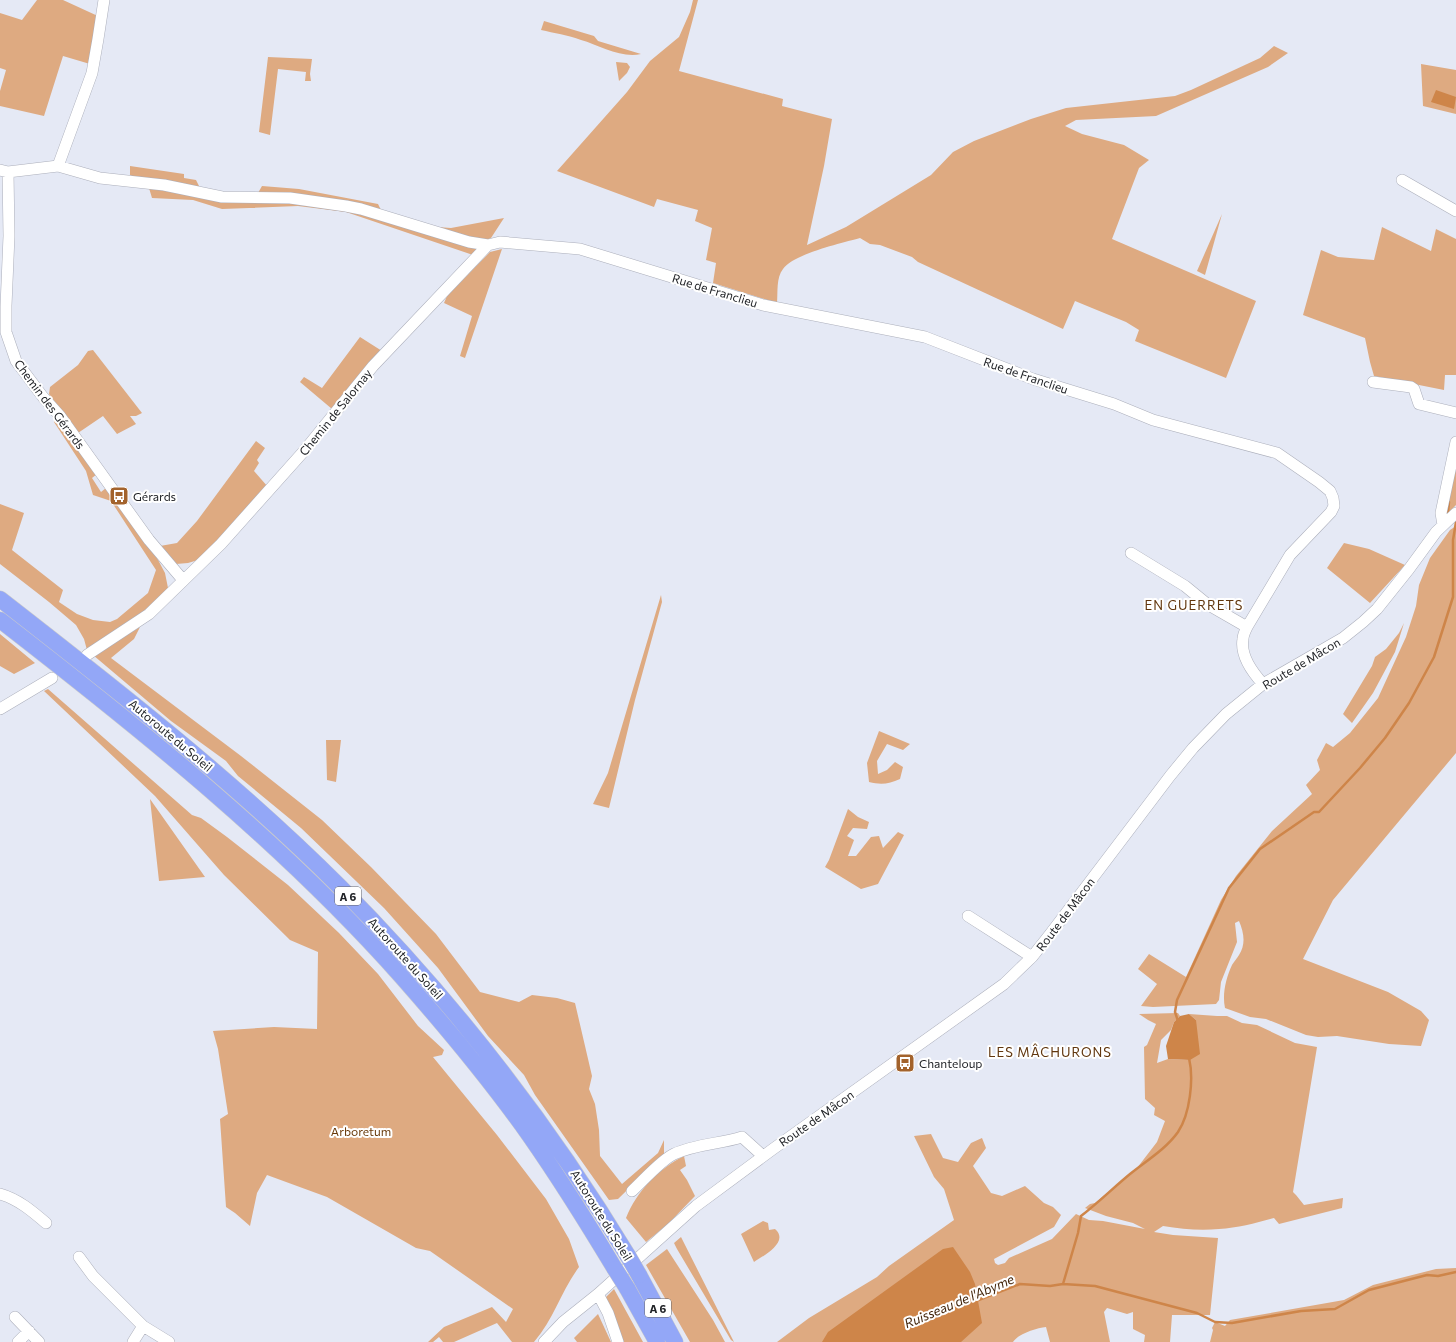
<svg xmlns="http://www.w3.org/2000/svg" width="1456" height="1342" viewBox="0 0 1456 1342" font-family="Commissioner,sans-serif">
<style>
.green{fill:#deaa81}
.water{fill:#ce8549}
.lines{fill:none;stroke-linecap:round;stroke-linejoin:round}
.stream{stroke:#ce8549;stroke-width:2.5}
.minor-casing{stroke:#acafbb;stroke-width:12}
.highway-casing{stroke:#cacacb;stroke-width:17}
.minor{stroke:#fff;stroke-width:11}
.highway{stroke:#93a7f7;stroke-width:16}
.highway-bridge-casing{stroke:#cacacb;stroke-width:17;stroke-linecap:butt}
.highway-bridge{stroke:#93a7f7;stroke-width:16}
.labels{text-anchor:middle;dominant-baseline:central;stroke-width:4;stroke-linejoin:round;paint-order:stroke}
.shield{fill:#fff;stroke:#646568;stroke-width:1}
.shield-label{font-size:11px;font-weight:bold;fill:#212327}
.street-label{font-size:12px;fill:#212327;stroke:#fff}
.poi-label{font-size:12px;fill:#212327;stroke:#fff;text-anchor:start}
.park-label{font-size:12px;fill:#683808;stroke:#fff}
.neighbourhood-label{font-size:13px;letter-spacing:1px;fill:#61360e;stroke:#fff}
.water-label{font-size:13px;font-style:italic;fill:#44260c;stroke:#fff}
</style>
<rect width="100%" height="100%" fill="#e5e9f5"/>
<!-- green -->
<path class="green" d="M37,0H63L100,17L90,64L63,56L44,116L0,106V91L6,70L0,68V13L22,20Z
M693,0H698L679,71L783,99L782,106L832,119L824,166L807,245L846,227L931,175L953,152L974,141L1031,119L1066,108L1175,96L1191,90L1260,58L1274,46L1288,53L1268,67L1156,116L1076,120L1065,126L1082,134L1124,145L1149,160L1139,168L1112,239L1256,301L1226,378L1135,341L1139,330L1126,322L1075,301L1063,329L918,262L912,257L880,245L870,244L860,238C842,243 793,254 783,269C776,278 778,292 777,303L713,283L716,263L706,260L712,228L695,221L698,210L657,199L654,207L557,171L627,92L650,61L679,37L690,12Z
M544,21L594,36L598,41L641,54C622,59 599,45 581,40C568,35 554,33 541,30Z
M268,57L312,59L310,74L311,81H305L306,72L278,69L270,135L259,132Z
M616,62L627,63L630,67L627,73L619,81Z
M1421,64L1456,70V114L1423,106Z
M130,166L184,174V178L196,180L200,188L135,178L130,175Z
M262,186L299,189L378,204L381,210L258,193Z
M149,188L347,208L482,247L473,255L346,212L298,206L222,209L193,200L152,198Z
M1222,214L1205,275L1197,271Z
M504,218L491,238L484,241L437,227L451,228Z
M1382,227L1431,251L1436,229L1456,239V375H1445L1444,390L1374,376L1370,362L1365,338L1303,315L1321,250L1338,257L1374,260Z
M502,249L465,358L460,356L472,316L444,303L447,296L490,252Z
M360,337L382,351L332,409L300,382L304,377L322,388Z
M93,350L142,413L136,416H130L136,424L117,434L103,416L78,433L49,394L50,387L78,365L88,351Z
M54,416L97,474L92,478L101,492L106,488L157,558L165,573L168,588L149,610L87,650L84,639L76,625L49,602L0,564V504L24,513L12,550L63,590L59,602L77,614L93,620L110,622L117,619L148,593L156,570L111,501L93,495L86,471L54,422Z
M256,441L265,448L257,460L259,463L254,471L268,487L198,560L188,563L176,564L160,546L177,543L197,521Z
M1456,463V505L1446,515Z
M1456,526V753L1333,900L1303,959L1388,992L1421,1011L1429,1020L1421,1046L1389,1044L1337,1036L1318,1037L1306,1035L1266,1019L1250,1017L1225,1008C1222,994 1226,978 1232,965C1234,962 1237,958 1239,955C1246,944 1244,933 1239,921L1235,923L1237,942L1221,982L1219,1000L1216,1004L1153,1007L1141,1006L1157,984L1138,969L1149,954L1186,977L1221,900L1236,876L1272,831L1312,794L1306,785L1320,770L1317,760L1326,743L1333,747L1350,733L1378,698L1406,637L1416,606L1419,585L1430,558L1450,530Z
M1344,543L1369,549L1405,565L1370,603L1327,568Z
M661,595L662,602L635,700L609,808L593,804L608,773Z
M1404,623L1395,652L1373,693L1352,723L1343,714L1372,666L1375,657L1386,649L1399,633Z
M140,627L134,639L111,658L241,756L322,820L371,867L436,934L480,992L519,1002L532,995L557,998L575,1003L592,1076L589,1089L595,1104L599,1130L600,1156L622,1184L658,1153L664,1140V1154L618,1199L609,1200L535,1095L524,1075L488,1036L438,968L384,908L301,828L238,776L226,761L171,721L93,655Z
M0,634L35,663L14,674L0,666Z
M48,689L192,815L201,818L227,837L288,885L339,933L378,974L418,1026L444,1050L442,1055L433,1057L497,1135L546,1199L569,1239L579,1267C561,1291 554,1319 534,1342H512L497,1323L454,1342H443L439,1337L433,1342H428L444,1327L492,1307L506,1322L513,1309L430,1251L416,1248L327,1197L267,1175L257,1193L250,1226L235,1213L226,1207L220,1119L228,1114L218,1049L213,1031L274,1027L317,1029L318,952L290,940L224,875L155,796L44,691Z
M879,731L910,744L903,750L887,744L877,761L878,774L887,770L895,762L903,767L900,779C889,784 881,785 869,782L867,763Z
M326,740H341L336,782L327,780Z
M150,799L205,877L159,881Z
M848,809L858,817L869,822L867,829L853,828L847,836L854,840L848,856H856L871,837L879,836L883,848L898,832L904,835L878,884L861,889L825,867L829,860Z
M1178,1013L1180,1016L1174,1022L1171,1030L1161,1040L1157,1063L1168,1059L1190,1060L1196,1020L1189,1014L1217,1016H1227L1242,1023L1257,1025L1295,1043L1317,1047L1293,1192L1296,1195L1304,1205L1343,1198L1342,1208L1279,1224L1274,1218C1256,1223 1238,1228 1219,1229C1200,1231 1182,1229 1163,1226L1154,1232L1173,1235L1218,1238L1210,1315H1172L1170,1342H1144L1145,1335L1133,1329V1312L1127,1314L1107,1308L1104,1312L1110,1342H1050L1046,1327C1036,1328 1018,1334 1013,1342H777L809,1318L877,1277L889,1266L954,1220L944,1189L934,1177L914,1136L931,1134L943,1158L958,1162L971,1143L982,1138L986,1148L973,1166L991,1193L1002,1196L1025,1186L1044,1203L1053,1207L1061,1215L1054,1227L994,1259L995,1263L998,1265L1005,1263L1009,1258L1052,1239L1076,1214L1089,1220L1103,1221L1145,1229L1133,1223L1106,1216L1085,1208L1090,1204L1095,1203L1137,1168L1157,1142L1165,1121L1154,1115L1155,1108L1145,1099L1144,1047L1147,1045L1156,1024L1148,1020L1139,1014Z
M684,1156L686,1166L680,1170L687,1180L695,1196L668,1224L646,1242L626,1218C637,1191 658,1169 684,1156Z
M763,1221L768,1223L769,1230L775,1229C790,1242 763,1256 754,1262L741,1234Z
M681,1237L734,1342L731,1340L677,1249L674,1243Z
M667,1249L713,1320L725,1342H690L646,1265Z
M1456,1268V1342H1210L1213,1330L1212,1328L1215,1322L1225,1326L1230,1320L1344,1300L1373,1285L1436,1269Z
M614,1289L643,1342H623L605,1298Z
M598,1314L611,1342H577L574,1338Z"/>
<!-- water -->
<path class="water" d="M1436,90L1456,97L1454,109L1431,102Z
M1189,1014L1196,1020L1200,1054L1190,1060L1168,1059L1166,1046L1174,1022L1180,1016Z
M953,1247L970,1272L975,1284L982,1323L961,1342H822L828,1332L943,1249Z"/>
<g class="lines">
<!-- stream -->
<path class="stream" d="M1449,502L1448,512L1450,514
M1178,1021L1175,1012L1177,1000L1229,888L1260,849L1314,812H1319L1360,768L1385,738L1409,703L1434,657L1453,597V540L1456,522
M1063,1284L1078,1233L1081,1216C1098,1203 1113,1188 1130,1174C1146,1161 1166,1149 1178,1132C1190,1114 1194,1079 1189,1058
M976,1301L1020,1284L1050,1286L1063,1284L1095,1286L1197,1313L1215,1322L1232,1323L1301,1311L1335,1309L1369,1290L1427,1275L1438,1276L1456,1272"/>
<defs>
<path id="minor" d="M58,166L92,73L98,39L104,0
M0,170L8,172L58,166L100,178L164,185L222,197L290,198L346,206L361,209L469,242L488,245L500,242L580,249L763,305L925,337L1033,379L1114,404L1153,420L1277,453L1319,482L1330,491L1333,498L1334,506L1331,512L1290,555L1247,627C1245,631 1243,635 1243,639C1240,656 1252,672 1263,684
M8,172L9,236L6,306V332L16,361L43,397L60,416L149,540L183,580
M1402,180L1456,211
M1373,382L1411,387L1414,389L1419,404L1456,413
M1443,525L1441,513L1456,442
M1131,553L1185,586L1207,604L1247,627
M87,655L149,614L221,544L304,451L373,366L488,245
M0,709L52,678
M968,916L1032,957
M632,1191C643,1181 661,1160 674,1154C695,1144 720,1144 742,1137L763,1156
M0,1194C18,1199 32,1211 46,1223
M79,1257L93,1276L143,1326L169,1342
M598,1294L608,1313L618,1342
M15,1317L39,1342
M18,1342L29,1331
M133,1342L143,1326
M544,1342L563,1322L598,1294L696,1206L773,1149L1004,984L1032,957L1051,933L1170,776L1193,748L1226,714L1263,684L1343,638L1363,622L1377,609L1409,569L1436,532L1456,513"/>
<path id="highway" d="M0,599C117,690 235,782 340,887C451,999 547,1122 628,1256
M0,620C142,730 283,843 402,977C447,1028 491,1081 530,1136C560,1179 588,1224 615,1269
M639,1275L675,1342
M627,1288L657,1342"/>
</defs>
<!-- minor casing -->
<use href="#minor" class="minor-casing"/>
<!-- highway casing -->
<use href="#highway" class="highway-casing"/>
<!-- minor -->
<use href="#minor" class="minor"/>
<!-- highway -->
<use href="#highway" class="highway"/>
<defs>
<path id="highway-bridge" d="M628,1256L639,1275
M615,1269L627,1288"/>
</defs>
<!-- highway-bridge casing -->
<use href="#highway-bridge" class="highway-bridge-casing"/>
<!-- highway-bridge -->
<use href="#highway-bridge" class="highway-bridge"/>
</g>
<!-- icons -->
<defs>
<symbol id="bus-square" viewBox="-11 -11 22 22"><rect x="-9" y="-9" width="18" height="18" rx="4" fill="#a3632c" stroke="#fff"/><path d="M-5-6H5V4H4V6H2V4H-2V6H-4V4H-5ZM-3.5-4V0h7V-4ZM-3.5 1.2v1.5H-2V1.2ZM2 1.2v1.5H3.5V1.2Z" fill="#fff"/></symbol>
</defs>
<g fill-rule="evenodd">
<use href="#bus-square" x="108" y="485" width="22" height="22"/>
<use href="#bus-square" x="894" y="1052" width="22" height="22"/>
</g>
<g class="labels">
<!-- shield labels -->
<g class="shield">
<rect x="335" y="887" width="26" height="18" rx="3"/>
<rect x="645" y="1299" width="26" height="18" rx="3"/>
</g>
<g class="shield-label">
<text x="348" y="896">A 6</text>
<text x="658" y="1308">A 6</text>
</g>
<!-- street labels -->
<g class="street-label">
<text transform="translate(715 290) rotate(17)">Rue de Franclieu</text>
<text transform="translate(1026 375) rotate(19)">Rue de Franclieu</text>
<text transform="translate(50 404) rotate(53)">Chemin des Gérards</text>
<text transform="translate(335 412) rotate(-51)">Chemin de Salornay</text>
<text transform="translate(1301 663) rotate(-31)">Route de Mâcon</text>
<text transform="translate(171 735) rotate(40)">Autoroute du Soleil</text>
<text transform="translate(1065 914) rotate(-53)">Route de Mâcon</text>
<text transform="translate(406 958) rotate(48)">Autoroute du Soleil</text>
<text transform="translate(816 1118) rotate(-35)">Route de Mâcon</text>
<text transform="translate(602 1215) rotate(58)">Autoroute du Soleil</text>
</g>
<!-- poi labels -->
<g class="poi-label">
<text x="133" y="496">Gérards</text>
<text x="919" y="1063">Chanteloup</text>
</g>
<!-- park labels -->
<g class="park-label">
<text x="361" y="1131">Arboretum</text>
</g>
<!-- neighbourhood labels -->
<g class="neighbourhood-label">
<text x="1194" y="605">EN GUERRETS</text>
<text x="1050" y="1052">LES MÂCHURONS</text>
</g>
<!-- water labels -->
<g class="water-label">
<text transform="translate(959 1301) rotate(-23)">Ruisseau de l'Abyme</text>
</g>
</g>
</svg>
